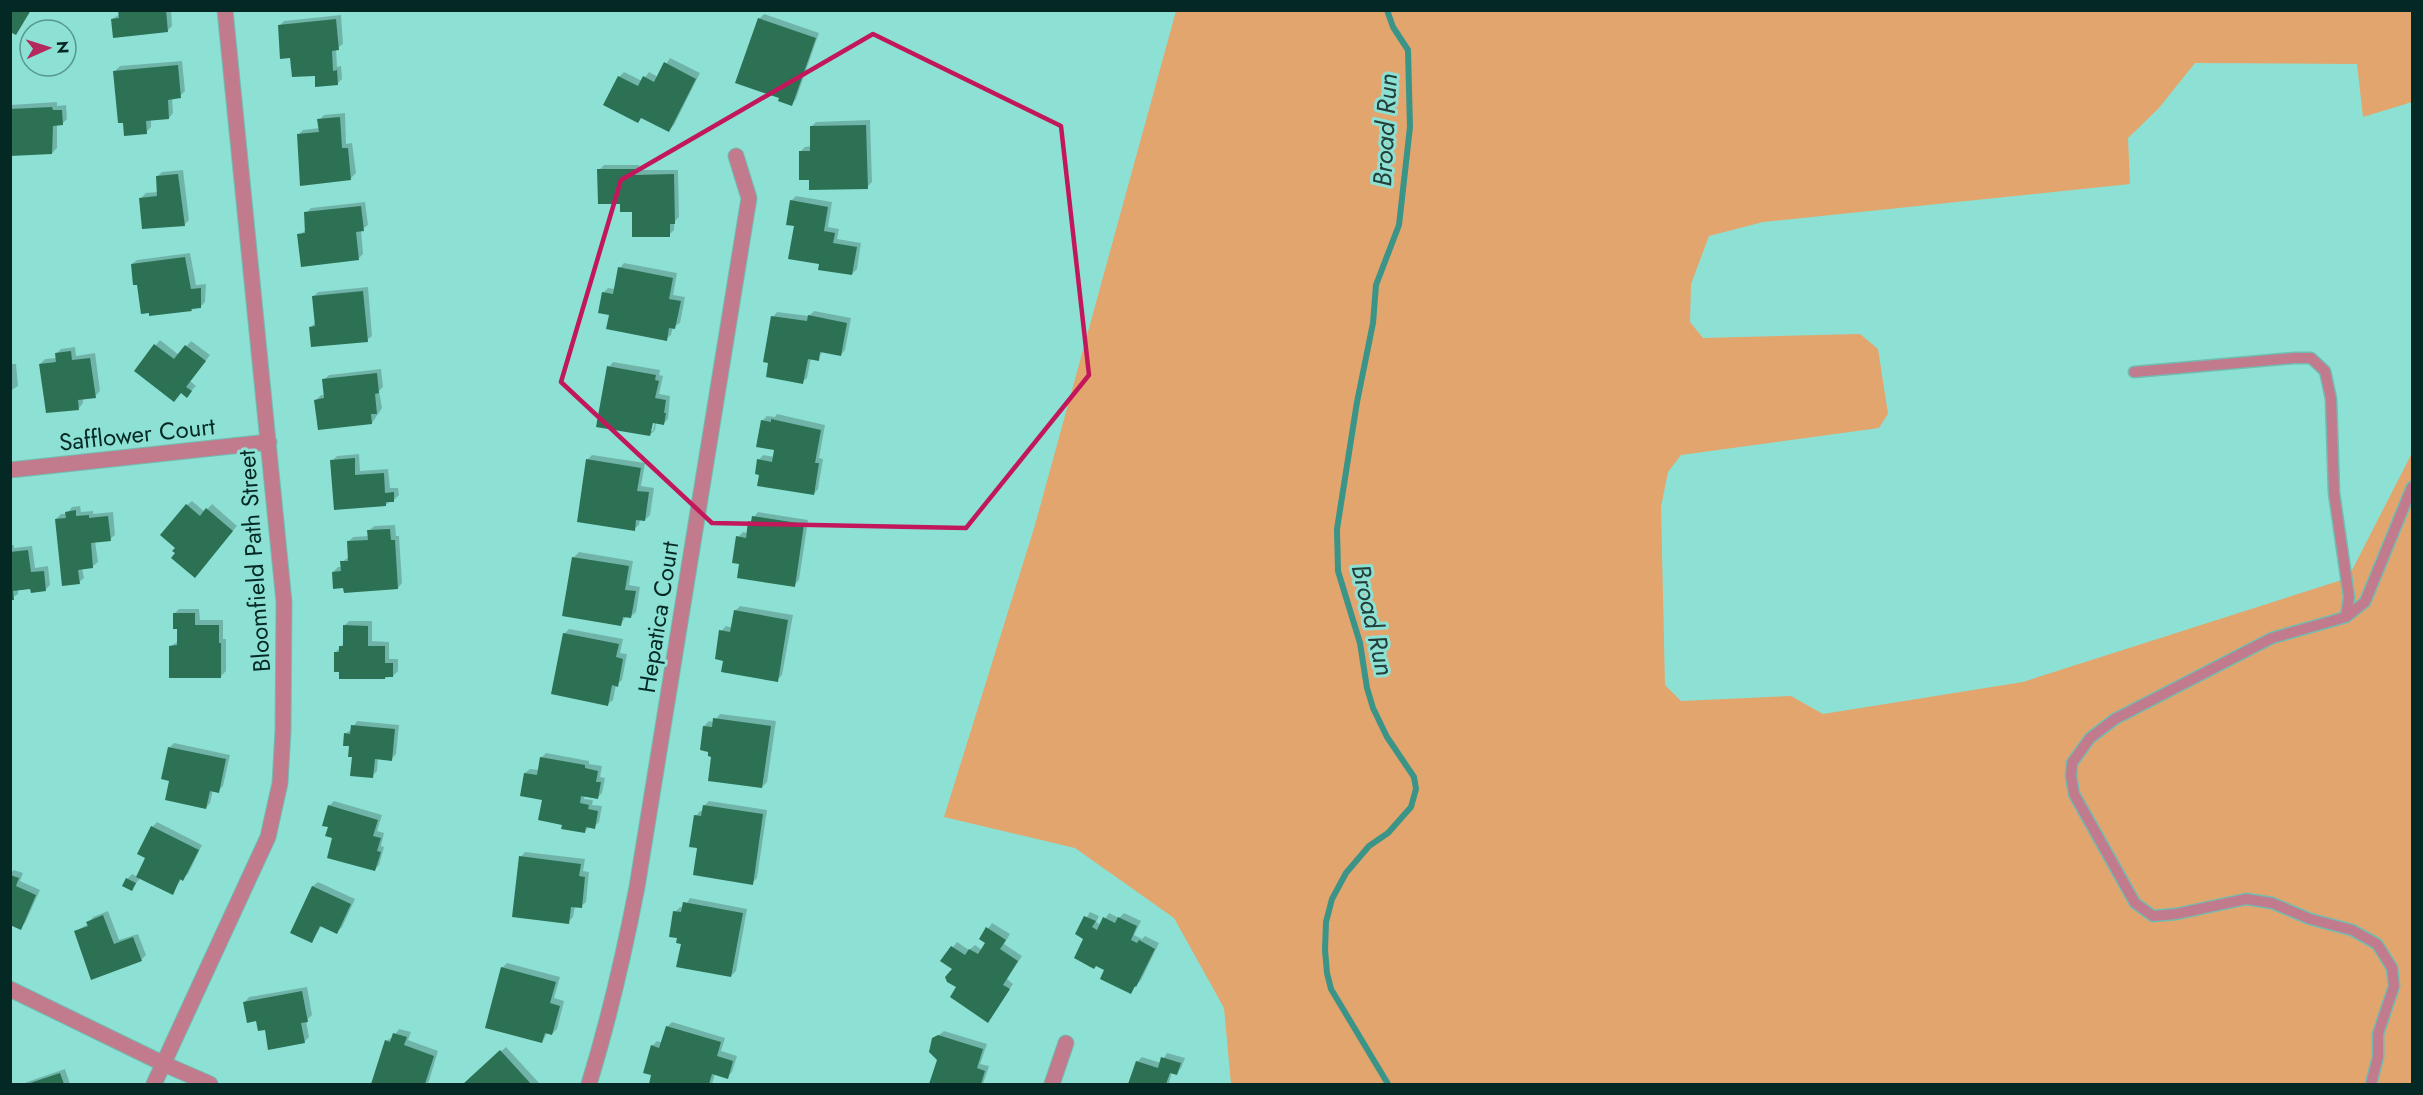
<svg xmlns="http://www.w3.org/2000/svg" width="2423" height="1095" viewBox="0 0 2423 1095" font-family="Jost,sans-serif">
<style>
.green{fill:#e1a56d}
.shadow{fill:#0003;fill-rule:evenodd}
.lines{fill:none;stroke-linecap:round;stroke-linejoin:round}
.stream{stroke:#3b9488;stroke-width:6}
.building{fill:#2c7154}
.lane-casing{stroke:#72bcb1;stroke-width:13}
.street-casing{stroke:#72bcb1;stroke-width:17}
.lane{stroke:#c27b8d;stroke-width:10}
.street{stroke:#c27b8d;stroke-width:15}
.marked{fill:none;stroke:#c2185b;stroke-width:4.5;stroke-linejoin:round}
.labels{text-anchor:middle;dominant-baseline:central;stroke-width:6;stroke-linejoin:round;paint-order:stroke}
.street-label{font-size:24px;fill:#042924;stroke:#8de1d4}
.water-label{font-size:26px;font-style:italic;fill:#233f3a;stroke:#8de1d4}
</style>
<rect width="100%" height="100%" fill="#8de1d4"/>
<!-- green -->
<path class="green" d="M1176,11H2412V102L2363,117L2357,64L2195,63L2158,109L2128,138L2130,184L1763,222L1709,236L1691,284L1690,322L1703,338L1860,334L1878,349L1888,414L1879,428L1681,455L1668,472L1661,507L1665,685L1681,701L1791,696L1823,714L2023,682L2348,578L2412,453V1084H1231L1224,1008L1174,918L1075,848L944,817L1035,525Z"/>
<!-- shadow -->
<path class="shadow" d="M119,10H171L172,26L167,31L112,19L120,14Z
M764,14L819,33L796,99L792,104L759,19Z
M341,15L343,44L336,49L337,67L341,66L342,79L337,84L316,74L292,57L279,26L284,21Z
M670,58L700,73L674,125L669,130L619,77L624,72L642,81L649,72L658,77Z
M182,61L185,91L180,96L172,98L173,113L169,118L151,119V127L146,132L115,71L120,66Z
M57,102V106L66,105L67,119L62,124H57V148L52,153L10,155V105Z
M345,113L346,144L352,143L356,173L351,178L298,135L303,130L320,128L319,120L324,115Z
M870,120L872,182L867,187L811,178L800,152L805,147L812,146L811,127L816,122Z
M604,165H639L640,170H678L679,217L674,222V230L669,235L633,210L599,170Z
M183,170L189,220L184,225L141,198L146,193L158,192L157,177L162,172Z
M796,196L832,202L828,227L839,229L837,239L861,243L857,269L852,274L821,263L796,225L791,201Z
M365,202L368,225L361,230L363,254L358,259L299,235L307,229L306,213L311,208Z
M190,253L196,285L206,284L205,302L200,307L191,310L139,283L132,264L137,260Z
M624,263L677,273L673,295L685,297L680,323L673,327L671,335L666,339L610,314L603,293L608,288L615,289L620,268Z
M368,287L372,336L367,340L310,328L316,322L313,297L318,292Z
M814,311L851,318L845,350L841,355L823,351L818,359L811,358L807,378L802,382L770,362L773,317L777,312L809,316Z
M160,340L179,355L191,341L210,355L190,381L196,386L191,391L136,370Z
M75,347L76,356L95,353L100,391L95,396L83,398V403L79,408L40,364L45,359L57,358L56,354L61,349Z
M613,362L660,370L659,375L663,376L659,394L670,396L668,419L663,424L656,422L655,430L650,435L609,367ZM653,416H656L653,431H650Z
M10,364H16L18,386L10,391Z
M381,369L383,387L379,391L382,408L372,423L316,400L321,395H325L324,380L329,375Z
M777,414L825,425L819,458L823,459L818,489L814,494L761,473L759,460L763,455L775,457L776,449L762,421L767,416L775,417Z
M359,454L360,471L388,469L390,488H398L399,495L394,500L385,505L332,461L337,456Z
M592,455L645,463L641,486L654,488L650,515L645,520L640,519L639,525L634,529L587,460Z
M192,501L205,512L212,504L237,526L199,571L177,553L187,505Z
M80,506L81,512L93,511V514L113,512L115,535L110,539L95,541L98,562L93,566L82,568L84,578L79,582L56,519L61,514H67L72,507Z
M758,512L808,520L799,580L794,585L741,563L738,537L743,532L748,533L750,522Z
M395,525L396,536H399L402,583L398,588L333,572L338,567H342V562L349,557L348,542L353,537L369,536V531L374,526Z
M10,545H14V548L32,546L35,568L48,566L50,585L45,590L32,588L18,589V594L10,599Z
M579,552L633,561L629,585L640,587L636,612L631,616H626L621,624L574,557Z
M740,606L793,615L782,675L777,680L725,660L721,631L726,626L733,628L735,611Z
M179,609H199L200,620H223V639H226V671L221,676L171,646L179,641V628L174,614Z
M349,621H372V641L389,642V659H398V671L393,676L385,678L336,652L344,643V626Z
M569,629L623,639L620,653L627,654L622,680L616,685L613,700L608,704L564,634Z
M720,714L776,721L767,782L762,787L713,755L704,726L709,721L714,722Z
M357,721L399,725L396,754L391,759L378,758L377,771L372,776L354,756L345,734L352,729Z
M174,743L230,755L223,786L218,791L213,790L210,803L206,808L171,779L169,748Z
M546,753L589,761V764L602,766L600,777L605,778L602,793L597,798L585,796L584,799L593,800L592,805L602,806L599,822L594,827L590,826L584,832L563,823L525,773L530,769L539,770L541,758Z
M334,801L382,815L377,831L384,833L381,846L384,847L379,865L374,870L334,837L329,806Z
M709,801L767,810L757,878L752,883L699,847L696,816L700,811H703L704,806Z
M157,822L202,845L188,874L182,878L172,893L140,878L132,889L127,879L132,874L138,877L147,858L152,827Z
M525,852L585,859L583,871L589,872L586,902L581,906H575L573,917L568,922L521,857Z
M14,870L23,873L20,881L40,890L25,923L20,928L10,924V873Z
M318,882L355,899L342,927L337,932L322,925L312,941L292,932L313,886Z
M690,898L747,909L736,971L731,976L683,943L679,937L675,912L680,907L684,908Z
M108,911L119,940L138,934L146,955L141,960L76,931L88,924L93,917Z
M1090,912L1099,916L1096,922L1101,925L1109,913L1119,918L1124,913L1141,921L1134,935L1142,939L1145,936L1159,943L1141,980L1130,992L1106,970L1085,938L1077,934Z
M992,923L1010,934L1004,944L1022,956L1007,979L1013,984L988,1021L958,987L954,968L942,961L957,942L969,950L975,945L982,950L987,943L981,939Z
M507,963L560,977L554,998L564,1001L557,1029L552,1034L548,1032L542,1042L502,968Z
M307,987L312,1015L306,1021L309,1037L304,1042L258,1019L245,1002L249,997Z
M672,1022L725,1038L721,1051L737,1056L732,1072L727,1077L715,1074L712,1084H651L653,1074L652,1046L657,1041L663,1043L667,1027Z
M399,1029L411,1032L408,1040L438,1051L428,1084H373L386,1041L393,1037Z
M944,1031L987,1044L980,1064L989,1066L983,1084H931L939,1060L934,1039Z
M506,1047L540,1084H465Z
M1167,1053L1185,1058L1181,1068L1177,1073L1172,1072L1169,1083L1174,1084H1130L1137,1062L1142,1057L1161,1063Z
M65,1069L70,1084H24L27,1082Z"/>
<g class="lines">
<!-- stream -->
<path class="stream" d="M1387,10L1393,27L1408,50L1410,127L1399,225L1376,285L1373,323L1357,402L1337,529L1338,571L1360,643L1367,688L1373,708L1387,737L1414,777L1416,789L1411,807L1388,833L1369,846L1346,873L1332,899L1326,922L1325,950L1327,973L1331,989L1388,1084"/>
</g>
<!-- building -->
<path class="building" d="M10,10H31L16,35L10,32Z
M118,10H166L168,32L113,38L111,19L119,18Z
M758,18L816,38L792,106L778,101L779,98L735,83Z
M336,19L339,50L332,51L333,71L337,70L338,85L315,87V76L292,77L290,58L280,59L278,25Z
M664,62L696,79L669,132L641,118L638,123L603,105L618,76L638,86L643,76L654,82Z
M178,65L181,98L168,100L169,119L146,121L147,134L124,136L123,123H118L113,71Z
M52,107L53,110H62L63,125L53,126L52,154L10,156V109Z
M340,117L342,148H348L351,180L300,186L297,134L319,132L317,119Z
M866,125L868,189L809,190V180H799V151H810V126Z
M597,169H635V175L674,174L675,224H670V237H632V212H620V204H598Z
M178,174L185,226L142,229L139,198L157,196L156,176Z
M790,200L828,207L824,231L835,233L833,243L857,247L852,275L818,270L819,264L788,259L794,226L786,225Z
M361,206L364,231L356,232L359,260L301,267L297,234L305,233L304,212Z
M185,257L191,289L201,288V308L191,309L192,311L149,316V313L141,314L137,285H133L131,264Z
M618,267L673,278L669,299L681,301L675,329L669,328L667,341L606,329L609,315L598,313L602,292L613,294Z
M363,291L368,342L311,347L309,327L315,326L312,296Z
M808,315L847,323L841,356L820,352L819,361L808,359L803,384L766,377L768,363L763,362L771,316L807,321Z
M154,344L174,359L185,345L206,361L186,387L192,391L187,398L181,393L174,402L134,371Z
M71,351L72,360L90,358L96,398L78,400L79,410L46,413L39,364L56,362L55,353Z
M607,366L656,375L655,380L659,381L655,398L666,400L664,413H666L664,425L653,423L650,436L596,427Z
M377,373L379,393L375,394L377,414H371L372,424L318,430L314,400L324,398L322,379Z
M771,419L821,430L815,463H819L814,495L757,486L759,475L755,474L757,459L772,462L774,450L756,447L761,420L771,422Z
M355,458V475L384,473L385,493L394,492V502H386V506L334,510L330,460Z
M586,459L641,468L637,491L649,492L645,521L636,520L635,531L577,522Z
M186,504L200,516L206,508L233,531L195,578L171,558L175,553L172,551L175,548L160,535Z
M76,510V516L89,515V518L108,516L111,541L91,543L93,568L78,570L80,584L62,586L55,519L66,518L65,512Z
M752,516L804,524L795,587L737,578L739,564L732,563L736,536L746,538L748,521L751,522Z
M390,529L391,540H395L398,589L344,593L343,588L333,589L332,572L341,571L340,561H348L347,541L368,540L367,530Z
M28,550L31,572L44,571L46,591L31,593L30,589L13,591L14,600H10V552Z
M572,557L629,566L625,590L636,591L631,618L623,617L621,626L562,616Z
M734,610L788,620L778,682L721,672L723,661L715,659L719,630L730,632Z
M173,613H195V625H219V643H221V678H169V646L177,645V629H173Z
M343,625L368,626V646H385V663H393V677H385V679H339V672H334V652H339V646H343Z
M563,633L619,644L616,657L623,659L618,687L612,685L608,706L551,694Z
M713,718L771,726L762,788L708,781L711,757L708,756V752L700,750L703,726L712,727Z
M351,725L395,729L392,761L375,759L373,778L350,776L352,757H348L349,746H343L344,733L350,734Z
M168,747L226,759L219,793L210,791L206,809L165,800L169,781L161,779Z
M540,757L585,765V768L598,771L596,782H601L598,799L581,796L580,803L589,805L588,809L598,811L595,829L586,827L585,833L561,829L562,825L538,820L542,800L520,796L524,773L537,775Z
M328,805L378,820L373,836L381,838L377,851L381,852L375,871L327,858L332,838L325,836L328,827L322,826Z
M703,805L763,814L753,885L693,875L697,848L689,847L694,815L701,816Z
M151,826L199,850L183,881L180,879L173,895L136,877L145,858L137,854Z
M519,856L581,864L579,876L585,877L582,908L571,907L569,924L512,917Z
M10,875L19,878L16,886L36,895L21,930L10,925Z
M126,878L136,883L132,891L122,886Z
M312,886L351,904L337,934L320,926L312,943L290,933Z
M683,902L743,913L731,977L676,967L681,944L676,943L677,938L669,937L673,911L681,912Z
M103,915L114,944L133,937L142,961L91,980L74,931L88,926L86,922Z
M1084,916L1096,921L1092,927L1097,930L1103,917L1115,923L1118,917L1137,926L1131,940L1137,943L1139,940L1155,949L1136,987L1135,986L1131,994L1100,979L1104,970L1096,966L1094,969L1074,958L1083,939L1075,934Z
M986,927L1006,940L1000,949L1018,961L1003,985L1010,989L988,1023L950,997L956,987L947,982L945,977L952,969L940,961L951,946L965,955L969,949L978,954L985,943L979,939Z
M501,967L556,982L550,1003L560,1006L552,1035L545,1033L542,1043L485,1028Z
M302,991L308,1022L301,1023L305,1043L268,1050L265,1030L258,1031L256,1021L247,1023L243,1002Z
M666,1026L721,1042L717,1056L733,1061L728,1079L712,1074L709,1084H649L651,1075L643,1073L651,1045L659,1048Z
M393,1033L407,1037L404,1045L434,1056L425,1084H371L385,1040L390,1042Z
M938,1035L983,1049L977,1068L985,1071L981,1084H929L937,1060L929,1052L932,1038Z
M500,1050L531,1084H463Z
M1161,1057L1181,1063L1177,1075L1170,1073L1166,1084H1128L1136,1061L1158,1068Z
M60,1073L64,1084H27Z"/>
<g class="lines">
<defs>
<path id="lane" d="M2134,372L2294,358H2311L2325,371L2331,399L2334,493L2349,597L2346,617
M2371,1084L2378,1057V1034L2394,986L2392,968L2377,944L2352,930L2310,919L2272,903L2246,899L2176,914L2153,916L2135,903L2074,794L2071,776L2072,763L2090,738L2115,719L2272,638L2346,617L2365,602L2412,487"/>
<path id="street" d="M10,470L269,442
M10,989L164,1064L210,1084
M154,1084L268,837L280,783L283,731L284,602L225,10
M589,1084C609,1019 624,954 637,887L749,198L736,156
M1052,1084L1066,1043"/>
</defs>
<!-- lane casing -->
<use href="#lane" class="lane-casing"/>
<!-- street casing -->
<use href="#street" class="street-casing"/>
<!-- lane -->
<use href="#lane" class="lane"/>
<!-- street -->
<use href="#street" class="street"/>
</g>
<!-- marked area -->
<path class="marked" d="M873,34L1061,126L1089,375L966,528L712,523L561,382L621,180Z"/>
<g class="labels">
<!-- street labels -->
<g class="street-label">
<text transform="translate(137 434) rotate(-6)">Safflower Court</text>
<text transform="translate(254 561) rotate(-94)">Bloomfield Path Street</text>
<text transform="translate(658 617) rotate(-81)">Hepatica Court</text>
</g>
<!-- water labels -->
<g class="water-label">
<text transform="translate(1385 130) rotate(-87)">Broad Run</text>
<text transform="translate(1373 620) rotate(77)">Broad Run</text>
</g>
</g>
<!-- border -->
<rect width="2423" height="1095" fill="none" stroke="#042924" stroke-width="24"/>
<!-- north arrow -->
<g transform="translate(48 48) rotate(87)"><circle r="28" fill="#8de1d4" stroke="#56978e" stroke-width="1.5"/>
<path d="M0-4.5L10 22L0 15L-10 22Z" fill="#b5285e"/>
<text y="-9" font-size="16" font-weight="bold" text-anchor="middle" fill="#042924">N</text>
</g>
</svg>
